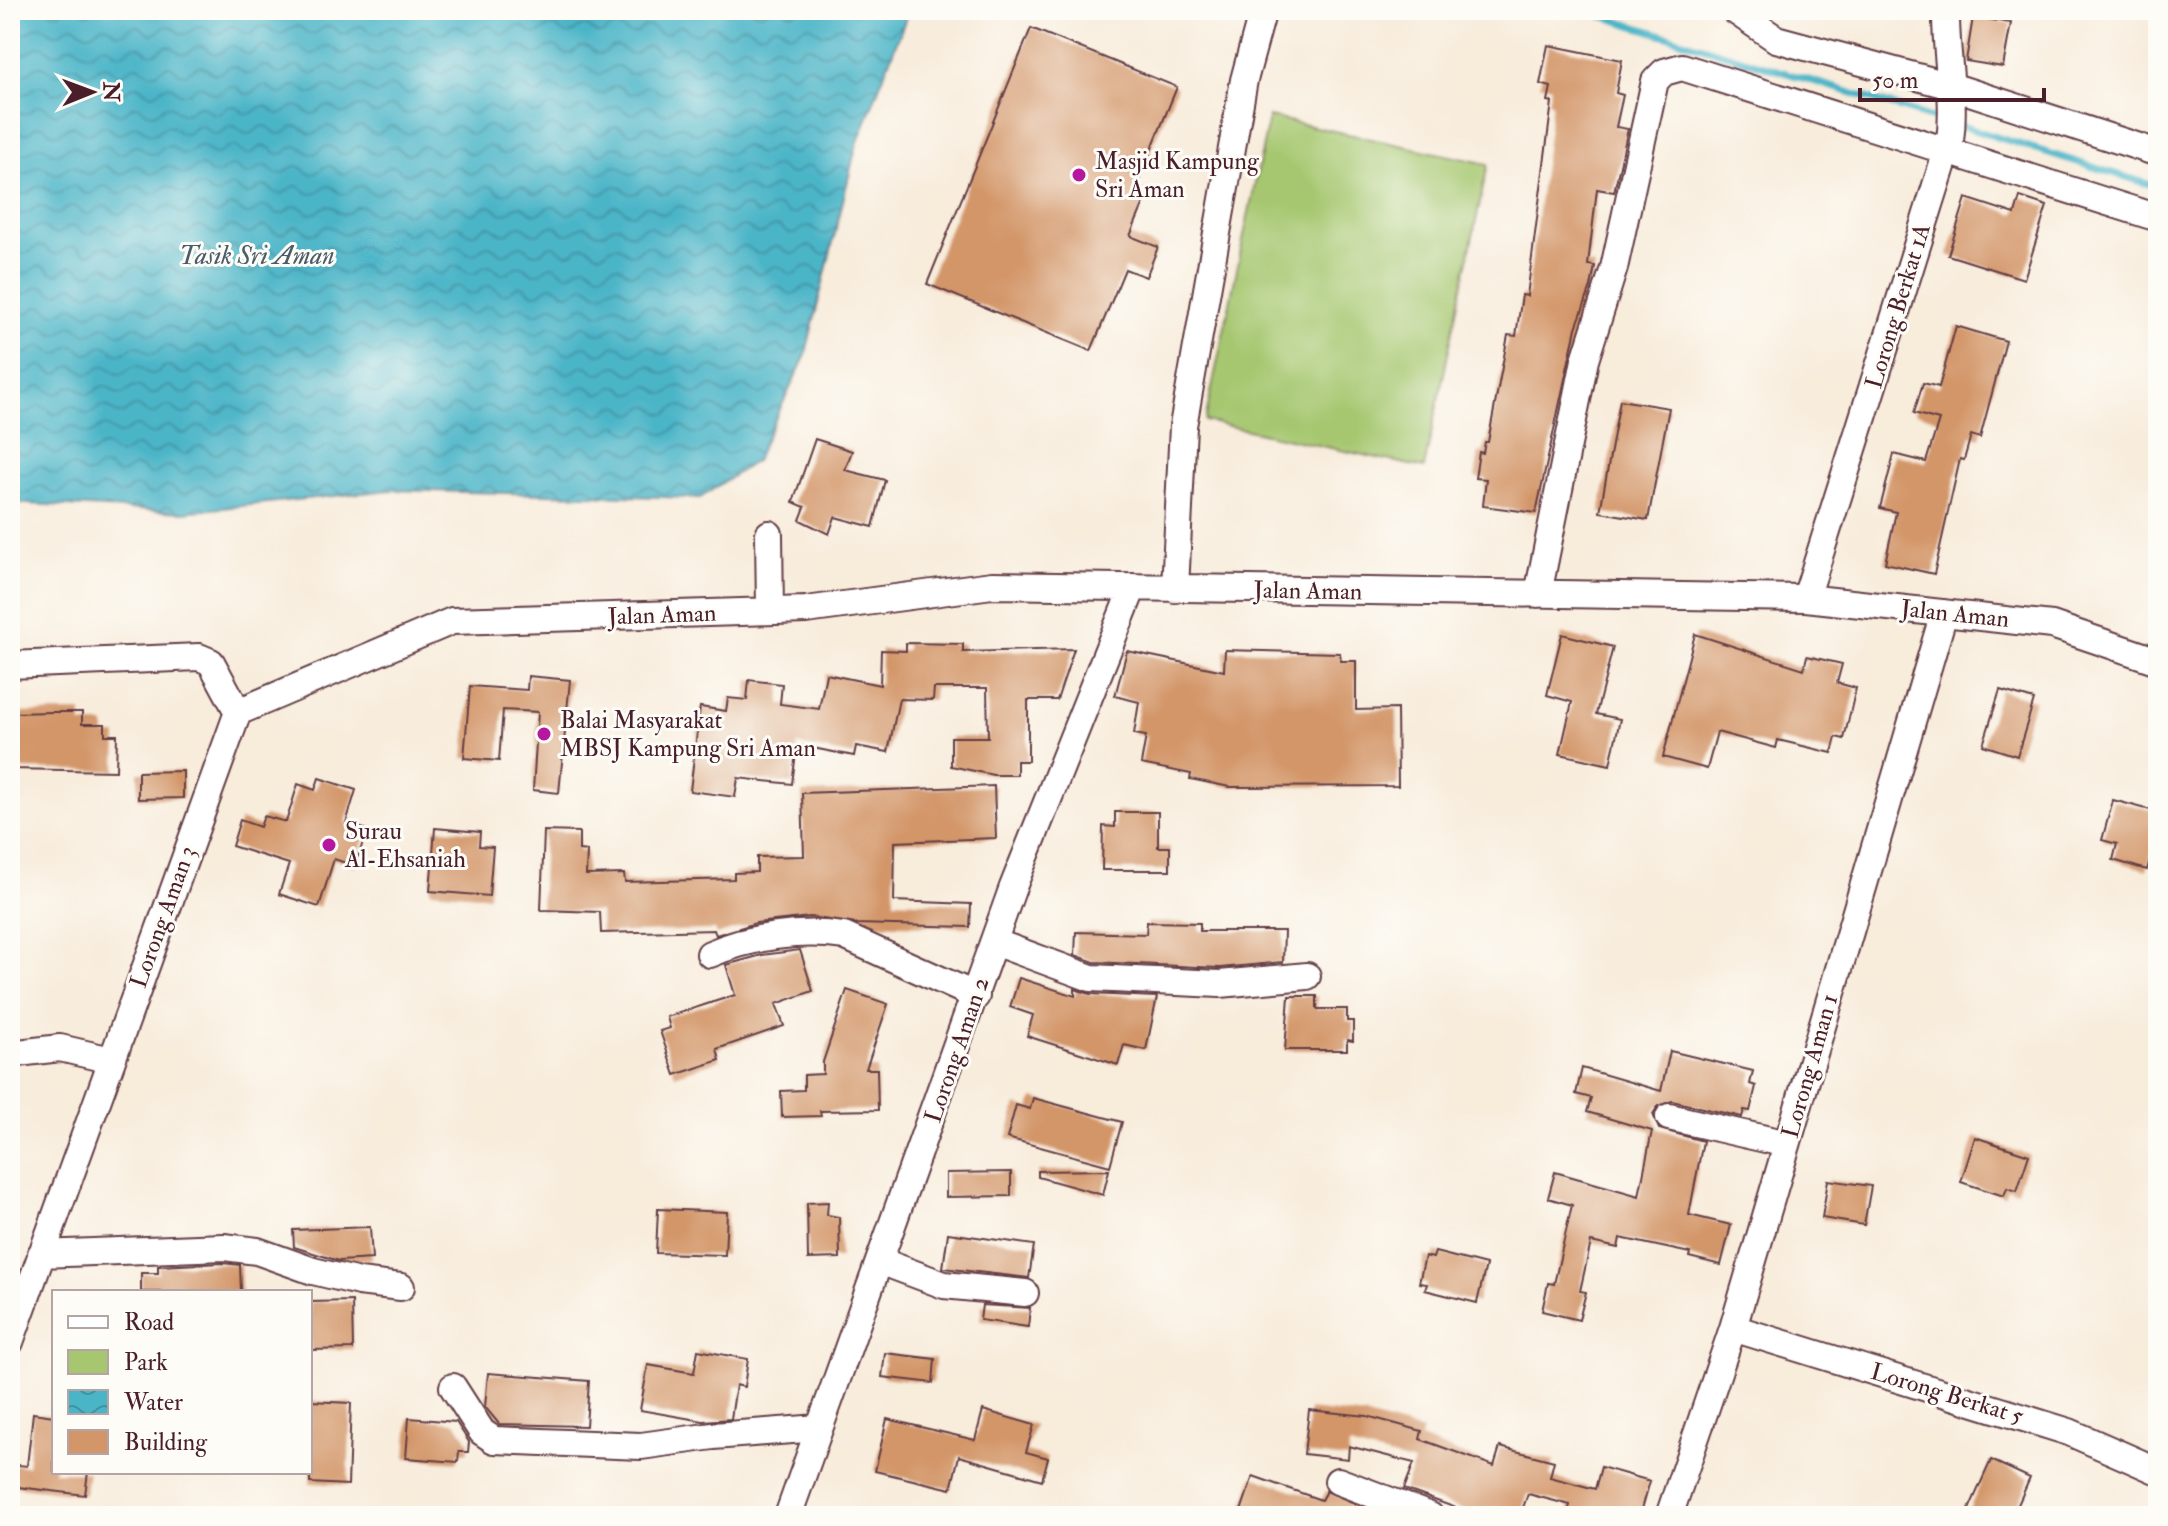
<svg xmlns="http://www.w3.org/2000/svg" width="2168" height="1526" viewBox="0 0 2168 1526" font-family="'IM FELL Double Pica',serif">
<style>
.green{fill:#a6c770;stroke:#78734e;stroke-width:2}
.water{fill:url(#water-waves);stroke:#4a6a7a;stroke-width:2}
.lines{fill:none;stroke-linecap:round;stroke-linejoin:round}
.stream{stroke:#4bb5c8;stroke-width:7}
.building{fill:#d39669}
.street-casing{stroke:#643e45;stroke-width:30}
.street{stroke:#fff;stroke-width:26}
.poi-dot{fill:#b5179e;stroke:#fdfcf7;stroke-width:3}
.labels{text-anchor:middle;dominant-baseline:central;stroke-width:6;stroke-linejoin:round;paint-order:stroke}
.poi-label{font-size:24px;fill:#4a1f2b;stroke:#fdfcf7;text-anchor:start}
.street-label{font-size:24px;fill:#4a1f2b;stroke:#fdfcf7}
.water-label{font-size:26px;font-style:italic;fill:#4a5b6a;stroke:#fdfcf7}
</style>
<defs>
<pattern id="water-waves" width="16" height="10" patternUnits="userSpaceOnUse" patternTransform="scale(2)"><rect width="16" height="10" fill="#4bb5c8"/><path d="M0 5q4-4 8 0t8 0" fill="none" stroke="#4093a3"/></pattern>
</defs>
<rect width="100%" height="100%" fill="#fdfcf7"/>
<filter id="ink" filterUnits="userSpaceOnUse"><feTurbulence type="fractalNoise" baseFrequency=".0125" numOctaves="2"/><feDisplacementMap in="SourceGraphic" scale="16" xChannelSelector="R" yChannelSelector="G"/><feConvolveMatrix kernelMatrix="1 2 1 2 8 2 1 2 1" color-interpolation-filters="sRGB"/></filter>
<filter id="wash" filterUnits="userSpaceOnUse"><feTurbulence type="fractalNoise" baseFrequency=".006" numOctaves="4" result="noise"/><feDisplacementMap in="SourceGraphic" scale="32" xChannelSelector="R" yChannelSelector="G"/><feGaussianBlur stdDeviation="1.8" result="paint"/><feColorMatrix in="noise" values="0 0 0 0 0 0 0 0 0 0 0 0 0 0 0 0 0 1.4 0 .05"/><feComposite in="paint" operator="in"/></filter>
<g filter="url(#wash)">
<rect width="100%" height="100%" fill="#f8ecdb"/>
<!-- green -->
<path class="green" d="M1269,117L1488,164L1424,468L1205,421Z"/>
<!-- water -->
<path class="water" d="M10,10H909L856,147L805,357L755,461L700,498L390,490L183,512L10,503Z"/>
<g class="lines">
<!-- stream -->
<path class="stream" d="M1582,10L1946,122
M1958,125L2158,187"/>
</g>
<g id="blocks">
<!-- building -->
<path class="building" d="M1973,17L2011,23L2003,67L1966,61Z
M1031,28L1177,87L1136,187L1148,193L1130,236L1158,247L1146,277L1125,269L1091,351L927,284Z
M1548,45L1622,60L1616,93L1623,95L1616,127L1628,129L1614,192L1597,189L1588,265L1595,266L1591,287L1576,328L1536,513L1483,506L1486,479L1475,478L1479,452L1483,453L1485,442H1488L1508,335L1516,336L1522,295L1527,296L1552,102L1548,101L1551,87L1540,84Z
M2020,197L2047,206L2024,279L1948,255L1966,198L2015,214Z
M1956,326L2006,341L1980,438L1971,435L1964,460L1960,459L1934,574L1885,563L1896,512L1880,508L1894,454L1926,462L1939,420L1914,413L1923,383L1939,387Z
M1620,400L1669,408L1648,520L1600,512Z
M815,439L852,451L845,470L885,480L873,527L835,517L829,534L800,520L805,507L793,502Z
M1562,634L1613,647L1596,714L1620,719L1610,765L1560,754L1572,702L1547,695Z
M1695,634L1804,669L1807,656L1842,664L1837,683L1856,688L1844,739L1836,737L1832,753L1778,740L1776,748L1717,732L1707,769L1663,757Z
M906,643L963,644V652L1074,649L1057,700H1028V761H1017V775H993L951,766V737H988L987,688H934L933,700L899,699L888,752L856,746L854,756L797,745L792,784L738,778L735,797L690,791L700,707L726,711L728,698L747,700L749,680L782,684L780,704L819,709L826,674L880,685L881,650L906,651Z
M1225,650L1340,653L1341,661H1356V710L1397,709L1398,786L1230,787L1190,779L1191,774L1141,764L1146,736L1134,734L1139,702L1115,696L1127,651L1224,671Z
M528,676L570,680L559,793L533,790L538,712L503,710L499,761L464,758L470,686L527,690Z
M2000,690L2034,700L2017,756L1983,745Z
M53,712H82V724H105V735H117L116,771L10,769V713Z
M183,771V798L138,799V772Z
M319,778L356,790L346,823L367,830L355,866L334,859L319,907L279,894L289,864L232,846L240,820L260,827L264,816L286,822L298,784L315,790Z
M994,786L996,838L895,842L894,901L971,904L970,927L856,924L810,917L756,923L716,935L714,930L601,933L600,912L541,910L544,831L579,832V850L587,851L586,875L624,874L625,882L734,879V873L757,872V857L804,856L802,793Z
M2113,800L2158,812V830L2147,870L2113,860L2117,844L2102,840Z
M1115,812H1158V847H1170V870H1102L1103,826L1115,827Z
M435,828L480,832L479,846L493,847L489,896L430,891Z
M1147,922L1200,923V931H1284L1283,962L1220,968L1094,962L1075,955L1076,932L1146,934Z
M800,950L813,991L776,1004L784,1026L717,1049L720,1060L675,1075L660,1031L670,1028L667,1017L735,995L726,965L762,955Z
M1019,978L1075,996V989L1090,994L1157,997L1146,1050L1124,1045L1118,1065L1027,1036L1033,1015L1010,1007Z
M847,990L888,1004L866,1069H877L878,1110L820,1111L821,1116L782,1117L781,1091L804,1090V1075L823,1074V1062Z
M1289,996H1317V1009H1347V1021H1353V1041L1347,1040V1050H1285Z
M1670,1051L1753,1071L1750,1084L1756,1086L1750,1111L1744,1110L1742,1117L1672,1101L1658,1106L1653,1114L1659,1129L1703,1141L1689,1215L1731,1225L1721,1265L1689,1257L1690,1253L1620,1238L1618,1248L1591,1242L1580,1291L1586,1292L1579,1320L1542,1311L1548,1283L1554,1284L1572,1205L1548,1198L1555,1172L1639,1196L1652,1131L1587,1112L1591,1098L1576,1094L1582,1068L1661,1091Z
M1033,1098L1122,1122L1110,1166L1007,1138L1016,1105L1030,1109Z
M1975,1137L2029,1155L2017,1191L2007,1188L2004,1196L1961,1182Z
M1109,1170L1103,1195L1038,1177V1171Z
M1011,1172V1196L946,1197V1173Z
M1828,1180L1871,1186L1864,1225L1822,1218Z
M828,1202L827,1215L839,1217L840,1258L808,1259L807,1203Z
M658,1209L727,1212L725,1255L656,1253Z
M370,1227L372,1259L339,1261L294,1247L293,1230Z
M948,1233L1034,1245L1029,1278L943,1268Z
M1435,1252L1486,1265L1477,1303L1425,1290L1427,1284L1419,1283L1425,1256L1433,1258Z
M223,1263L240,1265L241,1292H141V1273H158V1266Z
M352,1301L353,1349L310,1350V1302Z
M982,1305L1030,1308L1028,1327L980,1320Z
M698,1350L748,1359L744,1387L736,1385L731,1419L703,1421L640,1410L648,1365L694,1373Z
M885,1353L935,1359L933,1383L882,1377Z
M488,1373L589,1381L586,1426L499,1424L485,1407Z
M310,1401L351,1403L348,1485L310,1483Z
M983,1410L1034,1425L1026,1452L1048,1458L1042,1480L959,1456L951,1489L875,1471L887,1419L975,1440Z
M1309,1410L1367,1416L1422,1431L1420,1439L1494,1466L1500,1447L1554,1461L1550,1477L1595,1489L1601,1467L1650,1481L1640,1516H1567L1570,1505L1528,1494L1520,1516H1478L1404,1489L1414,1463L1349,1446L1348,1459L1304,1454Z
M33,1413L54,1416V1472H88L85,1495L10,1486V1464L27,1466Z
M409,1418L456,1422L469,1442L468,1452H459L458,1462L406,1458Z
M1991,1460L2030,1478L2013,1516H1966Z
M1253,1476L1321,1500L1326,1491L1385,1516H1255L1241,1511Z"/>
</g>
</g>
<g filter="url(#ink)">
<use href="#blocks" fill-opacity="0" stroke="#643e45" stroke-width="2"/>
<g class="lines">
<defs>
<path id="street" d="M1734,10L1776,39L1951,86L2158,153
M769,534L770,611
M1175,589L1183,426L1244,80L1263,10
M1538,594L1585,360L1614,268L1655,81L1664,72L1682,67L2158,218
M1806,598L1950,141C1956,97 1945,54 1946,10
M10,665L199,657L211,662L238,712
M994,942L1091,978L1220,984L1307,976
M710,954C750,937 801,929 844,936L976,996
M10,1054L60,1048L111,1060
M1669,1117L1787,1144
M41,1254L224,1247L257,1251L313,1271L359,1282L401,1287
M880,1261L944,1285L1025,1293
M1733,1328L2069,1432L2158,1471
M10,1342L238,712L452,621L806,610L992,585L1806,598L2052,625L2158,661
M453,1387L482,1432L494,1440L641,1446L713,1436L819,1428
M1338,1481L1430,1516
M788,1516L1013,887L1133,587
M1669,1516L1733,1328L1944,613"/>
</defs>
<!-- street casing -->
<use href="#street" class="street-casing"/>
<!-- street -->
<use href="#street" class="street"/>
</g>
</g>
<!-- markers -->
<g class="poi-dot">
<circle cx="1079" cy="175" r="8"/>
<circle cx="544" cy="734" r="8"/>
<circle cx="329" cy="845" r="8"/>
</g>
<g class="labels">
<!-- poi labels -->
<g class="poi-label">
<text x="1095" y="161">Masjid Kampung<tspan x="1095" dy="28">Sri Aman</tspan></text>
<text x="560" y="720">Balai Masyarakat<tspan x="560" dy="28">MBSJ Kampung Sri Aman</tspan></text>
<text x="345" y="831">Surau<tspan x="345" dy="28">Al-Ehsaniah</tspan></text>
</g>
<!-- street labels -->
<g class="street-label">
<text transform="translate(1898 306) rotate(-73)">Lorong Berkat 1A</text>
<text transform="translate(1308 591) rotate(1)">Jalan Aman</text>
<text transform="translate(1955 614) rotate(6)">Jalan Aman</text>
<text transform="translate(662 615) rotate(-2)">Jalan Aman</text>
<text transform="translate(163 917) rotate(-70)">Lorong Aman 3</text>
<text transform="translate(957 1050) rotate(-71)">Lorong Aman 2</text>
<text transform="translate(1810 1066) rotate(-74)">Lorong Aman 1</text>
<text transform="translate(1947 1394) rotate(17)">Lorong Berkat 5</text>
</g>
<!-- water labels -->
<g class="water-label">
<text x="257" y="256">Tasik Sri Aman</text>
</g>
</g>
<!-- margin -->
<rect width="2168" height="1526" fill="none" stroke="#fdfcf7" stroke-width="40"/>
<!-- legend -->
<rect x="52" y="1290" width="260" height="184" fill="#fdfcf7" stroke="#b5a4a5" stroke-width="2"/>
<rect x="68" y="1316" width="40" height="12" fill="#ffffff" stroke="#b5a4a5" stroke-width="2"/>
<text x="124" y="1330" font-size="24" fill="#4a1f2b">Road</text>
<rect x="68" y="1350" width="40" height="24" fill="#a6c770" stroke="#b5a4a5" stroke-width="2"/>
<text x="124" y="1370" font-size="24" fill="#4a1f2b">Park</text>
<rect x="68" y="1390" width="40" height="24" fill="url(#water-waves)" stroke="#b5a4a5" stroke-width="2"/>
<text x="124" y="1410" font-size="24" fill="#4a1f2b">Water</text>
<rect x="68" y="1430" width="40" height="24" fill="#d39669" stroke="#b5a4a5" stroke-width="2"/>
<text x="124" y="1450" font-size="24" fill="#4a1f2b">Building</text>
<!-- north arrow -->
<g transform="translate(92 92) rotate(89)" stroke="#fdfcf7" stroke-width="6" paint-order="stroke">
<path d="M0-6L14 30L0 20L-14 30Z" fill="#4a1f2b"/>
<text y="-12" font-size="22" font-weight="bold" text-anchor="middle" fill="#4a1f2b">N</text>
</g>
<!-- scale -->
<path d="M1860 88v12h184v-12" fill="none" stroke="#4a1f2b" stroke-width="4"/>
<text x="1872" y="88" font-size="24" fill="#4a1f2b" stroke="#fdfcf7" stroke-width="6" paint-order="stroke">50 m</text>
</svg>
